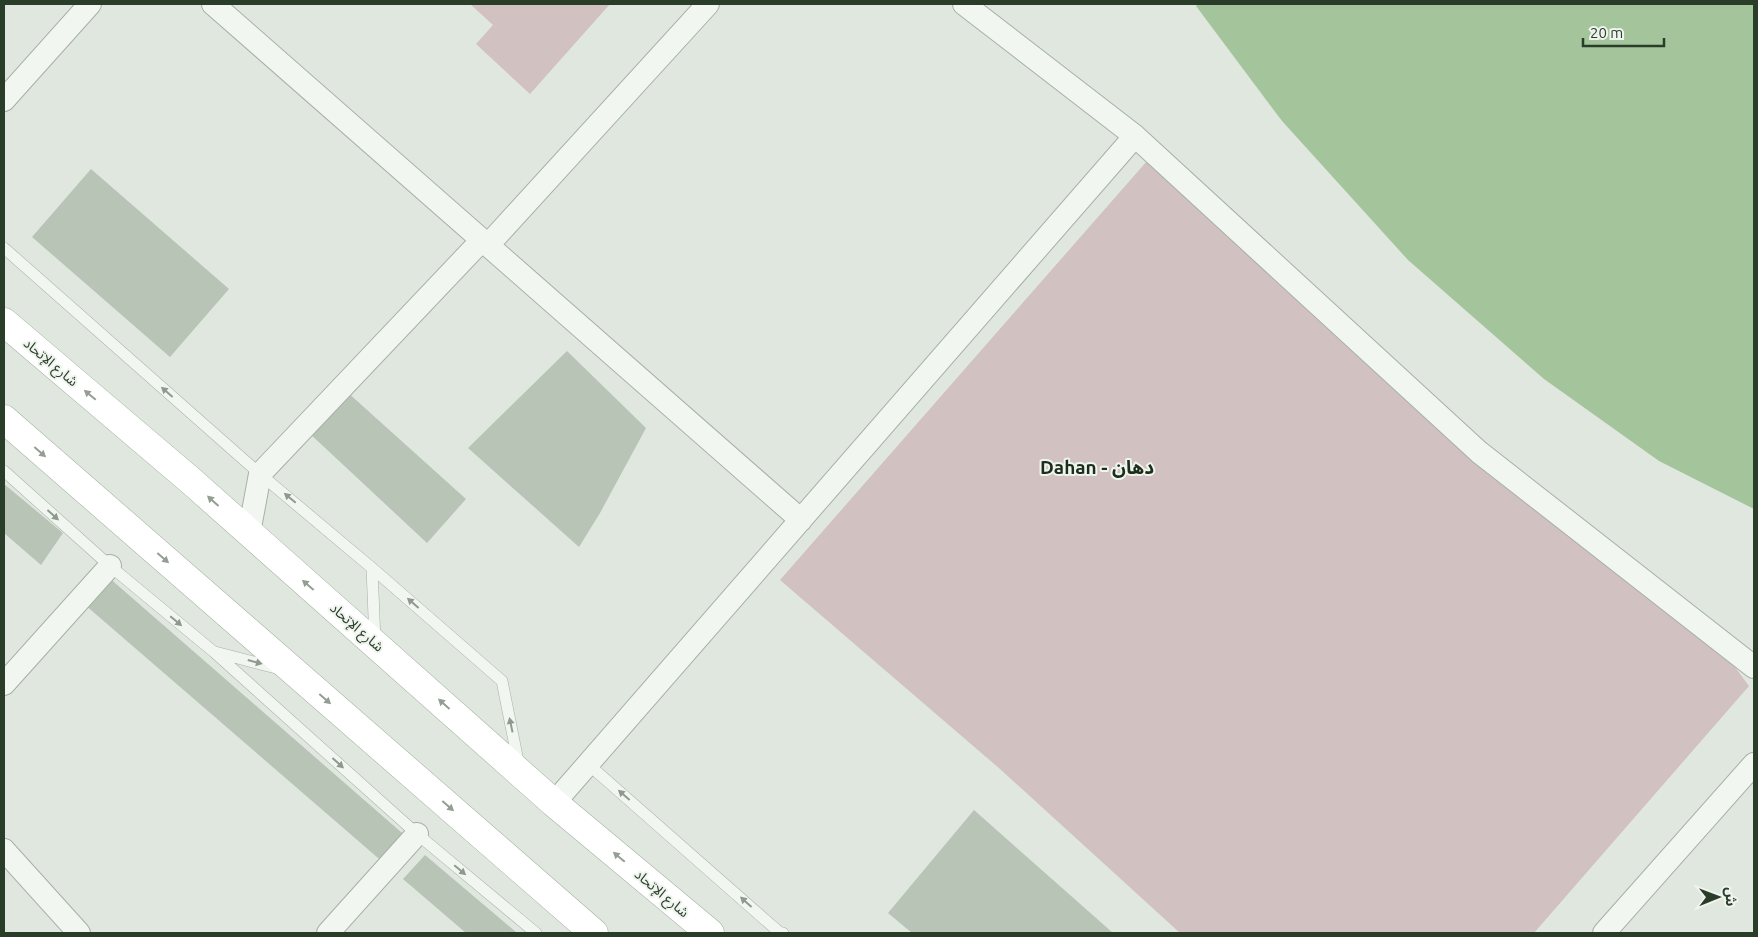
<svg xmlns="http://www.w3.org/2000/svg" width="1758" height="937" viewBox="0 0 1758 937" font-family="Ubuntu,'Noto Sans Arabic',sans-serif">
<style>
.green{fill:#d1c1c0}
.water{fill:#a4c59c}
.building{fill:#b7c4b6}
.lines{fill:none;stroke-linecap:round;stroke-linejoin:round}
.lane-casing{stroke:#a6b1a5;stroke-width:12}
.street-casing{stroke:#a6b1a5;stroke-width:24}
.primary-casing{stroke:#a1b29f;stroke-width:29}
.lane{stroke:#f1f6f1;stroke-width:11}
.street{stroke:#f1f6f1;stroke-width:22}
.primary{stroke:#fff;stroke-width:28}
.oneway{fill:#8e9a8d}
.oneway2{fill:#949e94}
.labels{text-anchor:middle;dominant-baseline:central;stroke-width:4;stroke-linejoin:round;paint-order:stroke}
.street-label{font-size:14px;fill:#2a3d29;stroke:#eff5ee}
.district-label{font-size:19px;font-weight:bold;fill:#1c2e1b;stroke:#eff5ee}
</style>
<rect width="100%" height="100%" fill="#e0e7df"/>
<!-- green -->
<path class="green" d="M470,4H610L530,94L476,44L493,25Z
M1154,153L1524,478L1700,620L1749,686L1534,933H1180L1000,769L780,580Z"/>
<!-- water -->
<path class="water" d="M1198,4H1754V509L1659,461L1544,379L1408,260L1282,121L1196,6Z"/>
<!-- building -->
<path class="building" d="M91,169L229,289L170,357L32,237Z
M567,351L646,428L600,513L579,547L468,448Z
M346,391L466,499L427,543L308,432Z
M4,484L63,533L41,565L4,533Z
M107,576L409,839L385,864L84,604Z
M974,810L1113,933H912L888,913Z
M425,855L517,933H466L403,879Z"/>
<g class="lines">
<defs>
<path id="lane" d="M4,248L260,474L372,568L502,681L519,766
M4,471L110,566L214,652L417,834L536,933
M372,568L375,641
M215,652L280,669
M588,764L779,932L783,933"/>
<path id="street" d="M213,4L801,520
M964,4L1135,136L1479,452L1754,667
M4,100L90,4
M488,245L708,4
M249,533L260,474L482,240
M4,684L110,566
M554,803L1135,136
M4,850L79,933
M328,933L417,834
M1604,933L1754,764"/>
<path id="primary" d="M4,322L190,480L554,803L710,933
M4,419L594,933"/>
</defs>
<!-- lane casing -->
<use href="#lane" class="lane-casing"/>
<!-- street casing -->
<use href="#street" class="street-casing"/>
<!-- primary casing -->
<use href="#primary" class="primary-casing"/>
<!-- lane -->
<use href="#lane" class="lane"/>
<!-- street -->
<use href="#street" class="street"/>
<!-- primary -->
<use href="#primary" class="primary"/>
</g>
<!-- one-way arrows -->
<defs><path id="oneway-solid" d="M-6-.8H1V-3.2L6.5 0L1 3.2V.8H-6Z" transform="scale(1.25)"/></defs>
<g class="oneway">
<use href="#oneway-solid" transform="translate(167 392) rotate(-139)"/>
<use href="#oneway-solid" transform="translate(290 498) rotate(-140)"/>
<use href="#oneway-solid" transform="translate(53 515) rotate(42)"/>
<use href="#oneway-solid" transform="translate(413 603) rotate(-139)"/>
<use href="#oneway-solid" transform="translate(176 621) rotate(40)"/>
<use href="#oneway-solid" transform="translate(255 662) rotate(15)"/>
<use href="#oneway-solid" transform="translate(511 725) rotate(-102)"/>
<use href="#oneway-solid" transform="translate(338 763) rotate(42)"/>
<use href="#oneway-solid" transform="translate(624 795) rotate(-139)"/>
<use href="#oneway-solid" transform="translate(460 870) rotate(40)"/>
<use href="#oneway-solid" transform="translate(746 902) rotate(-138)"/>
</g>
<g class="oneway2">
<use href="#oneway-solid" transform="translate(90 395) rotate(-140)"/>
<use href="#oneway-solid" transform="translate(40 452) rotate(41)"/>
<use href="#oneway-solid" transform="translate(213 501) rotate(-138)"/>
<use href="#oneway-solid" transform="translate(163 558) rotate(41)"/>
<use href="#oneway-solid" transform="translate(308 585) rotate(-139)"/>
<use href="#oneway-solid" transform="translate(325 699) rotate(41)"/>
<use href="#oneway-solid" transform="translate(444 704) rotate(-138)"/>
<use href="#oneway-solid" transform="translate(448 806) rotate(41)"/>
<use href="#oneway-solid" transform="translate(619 857) rotate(-140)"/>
</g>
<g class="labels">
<!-- street labels -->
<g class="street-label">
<text transform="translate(51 362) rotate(40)">شارع الإتحاد</text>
<text transform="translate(357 627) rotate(41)">شارع الإتحاد</text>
<text transform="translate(662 893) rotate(40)">شارع الإتحاد</text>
</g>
<!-- district labels -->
<g class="district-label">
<text x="1097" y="467">Dahan - دهان</text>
</g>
</g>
<!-- border -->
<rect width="1758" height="937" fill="none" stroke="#2a3d29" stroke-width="10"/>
<!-- north arrow -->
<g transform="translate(1718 897) rotate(89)" stroke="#eff5ee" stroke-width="4" paint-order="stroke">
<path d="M0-4L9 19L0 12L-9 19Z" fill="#2a3d29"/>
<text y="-8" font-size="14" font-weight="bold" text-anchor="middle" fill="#2a3d29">ش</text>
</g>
<!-- scale -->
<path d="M1583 38v8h81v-8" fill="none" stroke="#2a3d29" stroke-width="2.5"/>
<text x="1590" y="38" font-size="15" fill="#2a3d29" stroke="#eff5ee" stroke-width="4" paint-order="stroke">20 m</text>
</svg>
